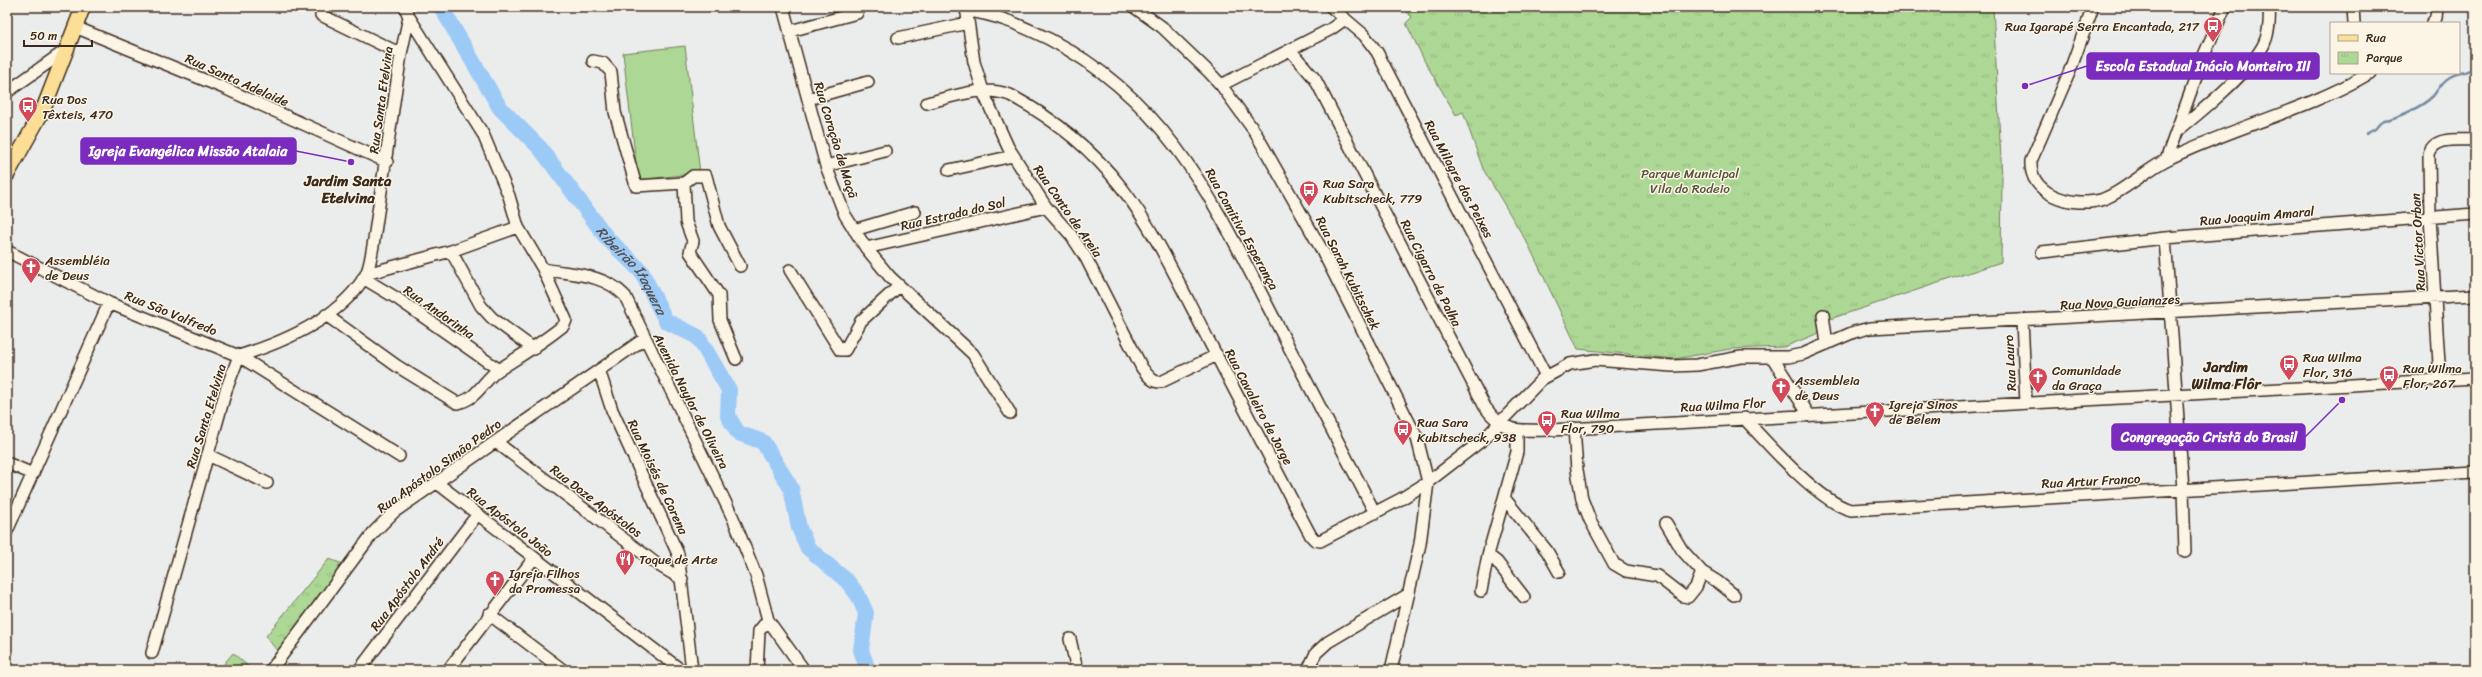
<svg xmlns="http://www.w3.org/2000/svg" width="2482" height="677" viewBox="0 0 2482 677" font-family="Sriracha,sans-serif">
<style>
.green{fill:#acd795;stroke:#74805a}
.park{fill:url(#park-tufts);stroke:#74805a}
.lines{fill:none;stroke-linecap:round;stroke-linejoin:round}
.stream{stroke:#758aa0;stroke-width:2.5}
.river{stroke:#9ccaf7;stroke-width:16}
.minor-casing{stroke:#3b2a1e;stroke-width:14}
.major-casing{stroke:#3b2a1e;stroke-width:17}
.minor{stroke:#fcf5e5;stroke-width:11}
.major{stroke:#fdde96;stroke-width:14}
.labels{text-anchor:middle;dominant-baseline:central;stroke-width:3;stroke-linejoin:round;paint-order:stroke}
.poi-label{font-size:13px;fill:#3b2a1e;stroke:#fcf5e5;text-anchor:start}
.street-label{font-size:13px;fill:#3b2a1e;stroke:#fcf5e5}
.park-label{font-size:13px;fill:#57553c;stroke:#fcf5e5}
.water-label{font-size:14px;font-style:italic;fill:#535254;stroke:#fcf5e5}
.quarter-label{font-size:15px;font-weight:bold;fill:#3b2a1e;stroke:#fcf5e5}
.leader{fill:none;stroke:#7b2cbf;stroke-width:1.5}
.callout-dot{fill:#7b2cbf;stroke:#fcf5e5;stroke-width:1.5}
.callout{fill:#7b2cbf;stroke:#7b2cbf;stroke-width:1.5}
.callout-label{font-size:14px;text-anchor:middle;font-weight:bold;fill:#fff}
</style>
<defs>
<pattern id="park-tufts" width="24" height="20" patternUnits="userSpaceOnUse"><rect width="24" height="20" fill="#acd795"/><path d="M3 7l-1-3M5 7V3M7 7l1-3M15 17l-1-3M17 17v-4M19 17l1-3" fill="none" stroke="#95b980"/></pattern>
</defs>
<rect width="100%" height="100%" fill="#ebecec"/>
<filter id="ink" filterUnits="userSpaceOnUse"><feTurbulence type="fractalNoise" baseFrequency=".025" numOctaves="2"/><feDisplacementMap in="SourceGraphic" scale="8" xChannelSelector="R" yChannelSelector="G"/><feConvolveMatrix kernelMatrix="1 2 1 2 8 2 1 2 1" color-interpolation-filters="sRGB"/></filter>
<g filter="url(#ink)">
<!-- green -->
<path class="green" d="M685,46L700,173L638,180L623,53Z
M233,653L250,668L249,670H219Z"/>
<!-- park -->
<path class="park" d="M1401,7H1993L2002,178L2001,262L1818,323L1819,333L1784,347L1730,349L1675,359L1578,349L1529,246L1483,169L1463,112L1456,115L1425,62L1406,23L1412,17Z
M329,559L349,566L277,651L266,636Z"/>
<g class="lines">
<!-- stream -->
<path class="stream" d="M2366,134L2375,129L2383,120C2397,119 2423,106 2433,96C2438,90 2442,81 2450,77C2458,72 2466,74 2475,67"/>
<!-- river -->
<path class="river" id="s1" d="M441,7L500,108L540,148L607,238L641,271L666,321L698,337L729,390L728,416L738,433L763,442L791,488L799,528L808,548L847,581L858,595L866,613L861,650L868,670"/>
<defs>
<path id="minor" d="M783,7L826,166L845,215L866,248L890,277L973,354L1010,413
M966,7L974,62L984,94L1008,147L1046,207L1071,235L1086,258L1142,368C1147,374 1152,383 1161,382L1217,355
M1134,7L1162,27L1209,72L1221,85L1255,132L1323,252L1417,438L1428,482L1420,544L1391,670
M1331,7L1364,35L1377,52L1546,376
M2093,7L2069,73L2031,161C2029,194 2069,206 2096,201C2116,198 2146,170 2166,160C2232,127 2306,111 2370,73
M2353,7L2354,23
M966,11C997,14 1022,26 1049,39C1171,102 1216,207 1277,324C1310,387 1342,450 1375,513
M321,15L401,54
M2432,23L2436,18L2437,7
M75,27L224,88L387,162
M790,31L857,13
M898,38L968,23
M1290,50L1315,79L1485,407C1505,435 1521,430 1551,430L2475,378
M593,61L603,63L611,72L615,112L636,186L684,183L686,222L693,241L690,252L719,295L720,320L736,359
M1221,85L1331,29L1345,19
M7,92L66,50
M808,99L868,82
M927,103C955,96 982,85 1010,95C1125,157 1153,234 1210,343C1244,408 1277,472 1311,536L1315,540L1320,541L1401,499L1428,482L1485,438L1542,379L1570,364L1595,360L1672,366L1697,365L1741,357H1788L1803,354L1854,332L1870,328L2475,295
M2177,131C2202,111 2250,72 2264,44C2269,33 2270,19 2269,7
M2166,160L2204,55L2225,7
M826,166L885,151
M949,170L1013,156
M684,183L693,176H706L719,226L740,266
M854,230L915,212
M2165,238L2183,489L2185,552
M866,248L1046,207
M7,251L109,303L239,356L399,456
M451,251L481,306L492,318L534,349
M2042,252L2165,238L2475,214
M543,269C574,275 603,273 625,296L733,518L756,575L768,620L804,670
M790,270L840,350H845L861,321L899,286
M366,274L451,251L518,227
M363,278L398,299L498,369
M326,315L397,366L457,403C479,399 483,379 500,369C523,354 542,343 564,325L566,320L543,269L518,227L509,196L483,134L409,17L405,7
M1823,315L1827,344
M2022,321L2026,403
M239,356C284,342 340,318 365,276C370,268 371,255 373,246L401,54L409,17
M1772,357L1809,415
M599,370L612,410L678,554L692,670
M2440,380L2430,217L2429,154C2434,136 2459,140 2475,140
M1744,418C1767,443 1819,502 1851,510L2475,472
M1574,428L1577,470L1582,499L1590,520L1614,564L1626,571L1657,576L1683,596L1688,597L1696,587L1702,572L1682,550L1666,523
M496,442L658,565L682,579
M208,455L267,483
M7,463L33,474
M437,483L681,670
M1505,499L1547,551L1559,572
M7,531L109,303
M1488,555L1497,562L1524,597
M1702,572L1718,582L1734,595
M1481,591L1488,555L1517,452V430
M489,614L563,670
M1070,639L1077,670
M152,653L226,390L239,356
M271,670L373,533L394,512L644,339
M359,670L477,515
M448,670L534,558
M757,670L759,631L768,620
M1308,670L1316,653L1328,642L1409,594"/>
<path id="major" d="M7,175L43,110L83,7"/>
</defs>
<!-- minor casing -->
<use href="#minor" class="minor-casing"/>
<!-- major casing -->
<use href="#major" class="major-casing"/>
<!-- minor -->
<use href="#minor" class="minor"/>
<!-- major -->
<use href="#major" class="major"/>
</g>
</g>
<!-- icons -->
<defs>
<symbol id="bus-pin" viewBox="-11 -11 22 30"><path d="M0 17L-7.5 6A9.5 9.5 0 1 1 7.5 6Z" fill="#d1495b" stroke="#fcf5e5"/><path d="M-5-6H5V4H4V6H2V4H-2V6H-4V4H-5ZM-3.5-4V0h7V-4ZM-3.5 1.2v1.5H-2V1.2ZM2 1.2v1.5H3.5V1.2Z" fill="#fff"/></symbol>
<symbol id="church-pin" viewBox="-11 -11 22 30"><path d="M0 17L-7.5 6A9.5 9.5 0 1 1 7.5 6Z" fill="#d1495b" stroke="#fcf5e5"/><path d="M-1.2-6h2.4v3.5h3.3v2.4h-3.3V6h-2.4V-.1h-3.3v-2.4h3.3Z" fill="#fff"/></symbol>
<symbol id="restaurant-pin" viewBox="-11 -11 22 30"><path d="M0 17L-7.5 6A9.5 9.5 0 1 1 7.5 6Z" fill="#d1495b" stroke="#fcf5e5"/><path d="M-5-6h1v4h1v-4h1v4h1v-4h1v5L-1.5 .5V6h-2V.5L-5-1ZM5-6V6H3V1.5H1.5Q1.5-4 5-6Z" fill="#fff"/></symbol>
</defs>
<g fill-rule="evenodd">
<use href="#bus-pin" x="2202" y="15" width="22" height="30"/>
<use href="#bus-pin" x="17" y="95" width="22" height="30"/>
<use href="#bus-pin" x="1298" y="179" width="22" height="30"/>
<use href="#church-pin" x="20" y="256" width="22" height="30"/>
<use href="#bus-pin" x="2278" y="353" width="22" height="30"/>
<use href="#bus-pin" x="2378" y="364" width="22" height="30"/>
<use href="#church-pin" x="2027" y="366" width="22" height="30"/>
<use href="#church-pin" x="1770" y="376" width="22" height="30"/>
<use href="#church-pin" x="1864" y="400" width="22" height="30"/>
<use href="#bus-pin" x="1536" y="409" width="22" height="30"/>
<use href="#bus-pin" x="1392" y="418" width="22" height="30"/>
<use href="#restaurant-pin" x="614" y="548" width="22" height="30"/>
<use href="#church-pin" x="484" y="569" width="22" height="30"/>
</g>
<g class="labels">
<!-- poi labels -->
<g class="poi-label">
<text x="2199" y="26" text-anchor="end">Rua Igarapé Serra Encantada, 217</text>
<text x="42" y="99">Rua Dos<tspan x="42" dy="15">Têxteis, 470</tspan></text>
<text x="1323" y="183">Rua Sara<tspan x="1323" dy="15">Kubitscheck, 779</tspan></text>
<text x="45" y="260">Assembléia<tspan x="45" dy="15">de Deus</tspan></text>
<text x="2303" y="357">Rua Wilma<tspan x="2303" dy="15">Flor, 316</tspan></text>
<text x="2403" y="368">Rua Wilma<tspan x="2403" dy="15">Flor, 267</tspan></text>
<text x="2052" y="370">Comunidade<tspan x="2052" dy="15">da Graça</tspan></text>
<text x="1795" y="380">Assembleia<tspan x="1795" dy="15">de Deus</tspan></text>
<text x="1889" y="404">Igreja Sinos<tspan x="1889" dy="15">de Belem</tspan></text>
<text x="1561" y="413">Rua Wilma<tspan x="1561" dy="15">Flor, 790</tspan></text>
<text x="1417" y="422">Rua Sara<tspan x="1417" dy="15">Kubitscheck, 938</tspan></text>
<text x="639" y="559">Toque de Arte</text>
<text x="509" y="573">Igreja Filhos<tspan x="509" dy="15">da Promessa</tspan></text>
</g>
<!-- street labels -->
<g class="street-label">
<text transform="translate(237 80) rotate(24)">Rua Santa Adelaide</text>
<text transform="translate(381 100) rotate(-82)">Rua Santa Etelvina</text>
<text transform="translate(836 140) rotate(73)">Rua Coração de Maçã</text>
<text transform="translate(1459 179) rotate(62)">Rua Milagre dos Peixes</text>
<text transform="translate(1068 211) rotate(55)">Rua Conto de Areia</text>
<text transform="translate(953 214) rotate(-13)">Rua Estrada do Sol</text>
<text transform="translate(2257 216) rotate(-5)">Rua Joaquim Amaral</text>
<text transform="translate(1242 229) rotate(61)">Rua Comitiva Esperança</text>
<text transform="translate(2418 242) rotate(-93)">Rua Victor Orban</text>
<text transform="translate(1348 273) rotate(63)">Rua Sarah Kubitschek</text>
<text transform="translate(1431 273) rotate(63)">Rua Cigarro de Palha</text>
<text transform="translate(2120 302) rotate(-3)">Rua Nova Guaianazes</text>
<text transform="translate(439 312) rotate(35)">Rua Andorinha</text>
<text transform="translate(171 313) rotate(22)">Rua São Valfredo</text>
<text transform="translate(2010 363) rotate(-93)">Rua Lauro</text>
<text transform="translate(691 401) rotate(63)">Avenida Naylor de Oliveira</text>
<text transform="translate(1723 405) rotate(-3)">Rua Wilma Flor</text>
<text transform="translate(1259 407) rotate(62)">Rua Cavaleiro de Jorge</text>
<text transform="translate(206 416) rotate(-73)">Rua Santa Etelvina</text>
<text transform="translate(439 466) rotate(-36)">Rua Apóstolo Simão Pedro</text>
<text transform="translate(658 477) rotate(65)">Rua Moisés de Corena</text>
<text transform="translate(2091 481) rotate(-3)">Rua Artur Franco</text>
<text transform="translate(596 501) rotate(37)">Rua Doze Apóstolos</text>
<text transform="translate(510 522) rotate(38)">Rua Apóstolo João</text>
<text transform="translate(407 584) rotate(-53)">Rua Apóstolo André</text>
</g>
<!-- park labels -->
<g class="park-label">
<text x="1690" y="173">Parque Municipal<tspan x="1690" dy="15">Vila do Rodeio</tspan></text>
</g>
<!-- water labels -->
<g class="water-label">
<text stroke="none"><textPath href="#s1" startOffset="327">Ribeirão Itaquera</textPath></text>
</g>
<!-- quarter labels -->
<g class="quarter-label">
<text x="348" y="181">Jardim Santa<tspan x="348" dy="17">Etelvina</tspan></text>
<text x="2226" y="367">Jardim<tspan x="2226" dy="17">Wilma Flôr</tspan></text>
</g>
</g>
<!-- callouts -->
<path class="leader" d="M2025 86L2087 66M351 162L296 151M2342 400L2305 437"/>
<g class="callout-dot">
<circle cx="2025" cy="86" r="4"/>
<circle cx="351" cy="162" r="4"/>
<circle cx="2342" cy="400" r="4"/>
</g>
<g class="callout">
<rect x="2087" y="53" width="232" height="26" rx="4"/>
<rect x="81" y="138" width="215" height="26" rx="4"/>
<rect x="2112" y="424" width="193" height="26" rx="4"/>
</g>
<g class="callout-label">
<text x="2203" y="71">Escola Estadual Inácio Monteiro III</text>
<text x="188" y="156">Igreja Evangélica Missão Atalaia</text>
<text x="2209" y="442">Congregação Cristã do Brasil</text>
</g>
<!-- margin -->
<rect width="2482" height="677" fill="none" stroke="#fcf5e5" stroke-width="24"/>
<rect x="12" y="12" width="2458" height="653" fill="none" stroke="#3b2a1e" stroke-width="1.5" filter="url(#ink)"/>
<!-- legend -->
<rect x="2330" y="22" width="130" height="52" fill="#fcf5e5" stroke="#afa495"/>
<rect x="2338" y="35" width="20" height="6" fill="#fdde96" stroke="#afa495"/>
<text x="2366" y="42" font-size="12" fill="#3b2a1e">Rua</text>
<rect x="2338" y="52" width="20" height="12" fill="url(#park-tufts)" stroke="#afa495"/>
<text x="2366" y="62" font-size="12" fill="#3b2a1e">Parque</text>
<!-- scale -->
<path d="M24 40v6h68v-6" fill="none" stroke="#3b2a1e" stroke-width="2"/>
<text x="30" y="40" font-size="12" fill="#3b2a1e" stroke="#fcf5e5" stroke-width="3" paint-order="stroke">50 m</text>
</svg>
